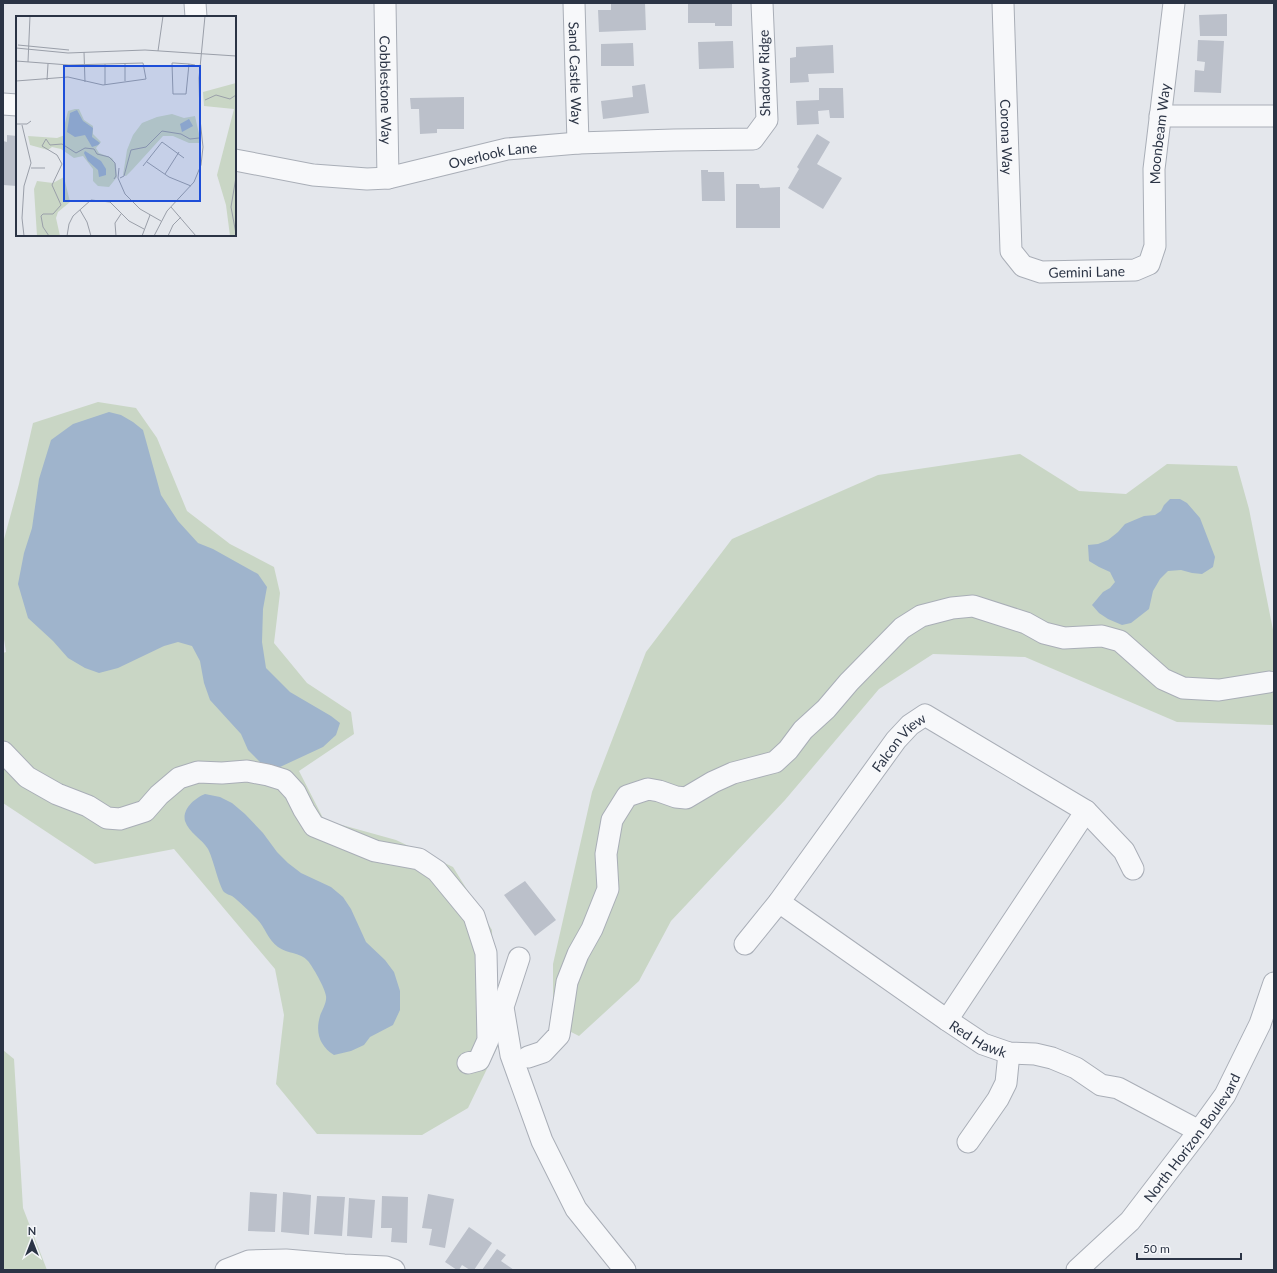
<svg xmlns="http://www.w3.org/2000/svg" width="1277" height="1273" viewBox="0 0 1277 1273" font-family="Lato,sans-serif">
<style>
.green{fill:#c9d6c5}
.water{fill:#9fb4cc}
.building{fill:#bbc0ca}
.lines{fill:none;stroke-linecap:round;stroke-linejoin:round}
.minor-casing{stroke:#a9aeb7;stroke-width:23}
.minor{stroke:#f7f8fa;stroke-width:21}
.labels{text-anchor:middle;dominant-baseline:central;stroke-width:3;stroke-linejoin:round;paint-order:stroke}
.street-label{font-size:14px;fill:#2b3445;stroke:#f4f6f9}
.inset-road{fill:none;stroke:#9a9fa9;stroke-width:1}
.view{fill:#1d4ed8;fill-opacity:0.15;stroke:#1d4ed8;stroke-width:2}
.inset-edge{fill:none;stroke:#2b3445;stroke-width:2}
</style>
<rect width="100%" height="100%" fill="#e4e7ec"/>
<!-- green -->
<path class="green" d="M98,402L136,408L157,438L187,511L230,544L274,567L280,593L274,643L307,683L351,712L354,734L299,771L324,820L396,840L453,867L492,930L493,993L499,1044L468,1108L422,1135L317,1134L276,1084L284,1015L275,969L174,849L95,864L3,803V653L6,652L3,633V543L19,484L33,423Z
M1020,454L1079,491L1126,494L1167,464L1237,466L1249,509L1274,635V725L1177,722L1025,657L933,654L879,689L785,800L671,921L639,981L579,1036L553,1023V964L592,792L646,652L732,539L878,475Z
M3,1050L14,1059L23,1208L47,1270H3Z"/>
<!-- water -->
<path class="water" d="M109,412L121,415L133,422L143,430L161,495L178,521L198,543L213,549L258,574L267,587L263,609L262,642L266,668L290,692L331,716L340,723L336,735L323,747L280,767H272L260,762L248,750L241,734L210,700L204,683L200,661L192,646L178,642L164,646L118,668L99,673L85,668L68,658L53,641L28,618L18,584L24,553L32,528L39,479L51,440L73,424Z
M1170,499H1180L1187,503L1200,518L1215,557L1213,567L1202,574L1192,573L1181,570L1168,571L1160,579L1153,591L1149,609L1131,623L1122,625L1108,619L1099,613L1092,605L1103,592L1110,588L1115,582L1110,572L1099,567L1089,561L1088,545L1098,544L1108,540L1118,532L1125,524L1144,516L1155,515L1161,511L1164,505Z
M205,794L220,797L232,803L245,814L263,833L277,852L288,863L301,873L331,887L343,897L351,909L366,942L385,960L394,972L400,991V1010L393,1025L370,1037L364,1045L351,1051L334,1055C320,1046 315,1033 320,1016C322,1010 327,1003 326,996C325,988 313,967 308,961C300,952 288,954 278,947C268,940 265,927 257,919C250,912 239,901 232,896C230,895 226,894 224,892C219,886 213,858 208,849C202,839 189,833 185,821C182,809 195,798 205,794Z"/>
<!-- building -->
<path class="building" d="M611,3H645L646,30L599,32L598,10H611Z
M688,3H732V26H715V23H688Z
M1227,14V36H1200L1199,15Z
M1198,40L1224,41L1221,93L1194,92L1195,70L1204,71L1205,62L1197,61Z
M733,41L734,68L699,69L698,42Z
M633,43L634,66H601V44Z
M833,45L834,73L808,74L809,82L790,83V58L796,57V47Z
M645,84L649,113L603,119L601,101L633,97L632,86Z
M819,88H843L844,118H830L829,110L818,111L819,124L797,125L796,101L819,100Z
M464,97V129H437V133L420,134L419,109H411L410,98Z
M817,134L830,142L817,164L842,178L823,209L788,188L799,169L797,167Z
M7,135L17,136V186L3,185V141L7,142Z
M701,170H708V172H724L725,201H702Z
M736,184H759L760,188L780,187V228H736Z
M525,881L556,920L535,936L504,895Z
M250,1192L277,1194L275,1232L248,1231Z
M283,1192L311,1195L309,1235L281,1232Z
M428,1194L454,1199L445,1248L429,1245L432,1229L422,1228Z
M317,1196L345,1197L342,1236L314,1234Z
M382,1196L408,1197L407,1243L391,1242L392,1228H381Z
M349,1198L375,1200L372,1238L347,1236Z
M469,1227L492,1243L474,1270H470L462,1265L459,1270H457L445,1262Z
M497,1249L506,1255L501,1261L514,1270H482Z"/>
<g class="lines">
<defs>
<g id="minor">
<path d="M195,3L196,17"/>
<path id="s1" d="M385,3L388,178"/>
<path id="s2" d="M574,3L578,143"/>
<path id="s3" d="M1003,3L1011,251L1023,266L1041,272L1135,270L1149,264L1155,246L1154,169L1174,3"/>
<path d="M3,104L17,105"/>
<path d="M1160,116H1274"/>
<path id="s4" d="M235,160L313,175L367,179L388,178L507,149L578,143L674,140L753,139L767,120L762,3"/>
<path d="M3,752L27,777L57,794L88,806L107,818L120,819L145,811L159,795L179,778L198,772L222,773L247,771L268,775L284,780L295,792L304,810L314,826L375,851L419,859L437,871L474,916L486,953L488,1040L479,1060L468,1063"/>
<path id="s5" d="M779,902L947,1020L983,1044L1009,1053L1035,1054L1052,1058L1076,1068L1101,1085L1118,1088L1199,1131"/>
<path id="s6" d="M745,944L779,902L896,740L910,725L925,715L1086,811L1124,851L1133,869"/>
<path d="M519,958L503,1007L511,1055L542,1141L576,1209L625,1270"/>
<path d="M947,1020L1086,811"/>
<path d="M528,1057L543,1052L559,1035L567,982L578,954L592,929L608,889L606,854L612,820L627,796L648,789L659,791L676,797L686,798L713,782L733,773L775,762L788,750L803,730L826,709L849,682L902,628L921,616L952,608L973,606L1026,623L1044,633L1064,638L1102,636L1120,641L1163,679L1183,688L1219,690L1269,682"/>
<path d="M968,1142L998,1099L1006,1083L1009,1053"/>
<path d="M226,1270L249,1261L286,1260L344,1265L386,1267L394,1270"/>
<path id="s7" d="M1077,1270L1130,1221L1199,1131L1225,1095L1260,1024L1274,983"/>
</g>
</defs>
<!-- minor casing -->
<use href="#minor" class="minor-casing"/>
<!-- minor -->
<use href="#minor" class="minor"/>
</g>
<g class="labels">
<!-- street labels -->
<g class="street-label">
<text stroke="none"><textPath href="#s2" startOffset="70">Sand Castle Way</textPath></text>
<text transform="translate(764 73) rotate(-91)">Shadow Ridge</text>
<text stroke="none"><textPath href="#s1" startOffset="87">Cobblestone Way</textPath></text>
<text stroke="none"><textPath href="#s3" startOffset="527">Moonbeam Way</textPath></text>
<text stroke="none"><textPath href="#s3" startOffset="134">Corona Way</textPath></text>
<text stroke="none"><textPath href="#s4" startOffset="262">Overlook Lane</textPath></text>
<text stroke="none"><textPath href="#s3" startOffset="332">Gemini Lane</textPath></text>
<text stroke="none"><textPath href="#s6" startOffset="254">Falcon View</textPath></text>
<text stroke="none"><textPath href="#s5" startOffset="242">Red Hawk</textPath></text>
<text stroke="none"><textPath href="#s7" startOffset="176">North Horizon Boulevard</textPath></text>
</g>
</g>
<!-- overview -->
<g transform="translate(16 16)">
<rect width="220" height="220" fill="#e4e7ec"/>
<path d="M220,67V220H214L210,189L201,159L218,93L188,90L187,76ZM59,93H63L68,104L77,110V118L85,126L80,132L83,137L96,142L100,149L101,161L93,171L82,170L77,165V153L67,140L58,142L45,133L36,131L32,134L14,129L12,120L41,122L49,119L48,111L52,95ZM156,98L168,102L179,100L185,127H173L157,120H147L116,154L110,160L107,159L111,134L117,119L126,107L141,101ZM48,161L54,186L42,196L40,202L44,220H21L18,173L21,165L37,167Z" fill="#c9d6c5"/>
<path d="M61,94L67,105L77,112L76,121L84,127L82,129L76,131L69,119L59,121L51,116L54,97ZM173,103L177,110L166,116L164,108ZM69,135L85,145L90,153V159L83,161L82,154L72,145L68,137Z" fill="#9fb4cc"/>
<path class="inset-road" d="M2,29L53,34M0,32L52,37L129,34L220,40M142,35L147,0M68,36L69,66M0,45L53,49L127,47L130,63L87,69L52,61L0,65M12,46L14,0M89,48V69M109,48V65M173,48L170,78H157L156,47H158L173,48L179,49M31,64L32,48M189,84L200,79L214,83L220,79M0,108H11L15,105M6,109L15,147L8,170L6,202L8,220M131,146L153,161L175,170M127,150L146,126L168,142M15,152H29M103,152L102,162L109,178L124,193L145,205M149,158L163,136M220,161L215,191L220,218M104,162L108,160L115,134L130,131L146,115L165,118L174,123L183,122M155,191L180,220M64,194L71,206L75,220M33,220L27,211L25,200L27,198H37L45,189L36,169L46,148L41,139L26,130L30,123L34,129L46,128L60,137L69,132L78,133L81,138L93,141L99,147L100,160L98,163M51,220L53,208L57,200L75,184L94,186L113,205L128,213M100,220L99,207L105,198M126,220L134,199M138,220L151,195L178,166L185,149L187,131L184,103L183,62L189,0M152,220L157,209L165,201"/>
<path class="view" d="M48,50H184V185H48Z"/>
<rect width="220" height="220" class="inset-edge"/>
</g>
<!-- border -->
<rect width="1277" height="1273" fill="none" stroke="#2b3445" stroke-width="8"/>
<!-- north arrow -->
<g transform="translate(32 1241)" stroke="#f4f6f9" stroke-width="3" paint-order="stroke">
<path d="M0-3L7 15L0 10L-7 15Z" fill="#2b3445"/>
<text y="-6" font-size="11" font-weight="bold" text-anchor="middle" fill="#2b3445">N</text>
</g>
<!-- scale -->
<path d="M1137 1253v6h104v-6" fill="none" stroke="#2b3445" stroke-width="2"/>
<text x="1143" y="1253" font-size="12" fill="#2b3445" stroke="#f4f6f9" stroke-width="3" paint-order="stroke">50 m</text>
</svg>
